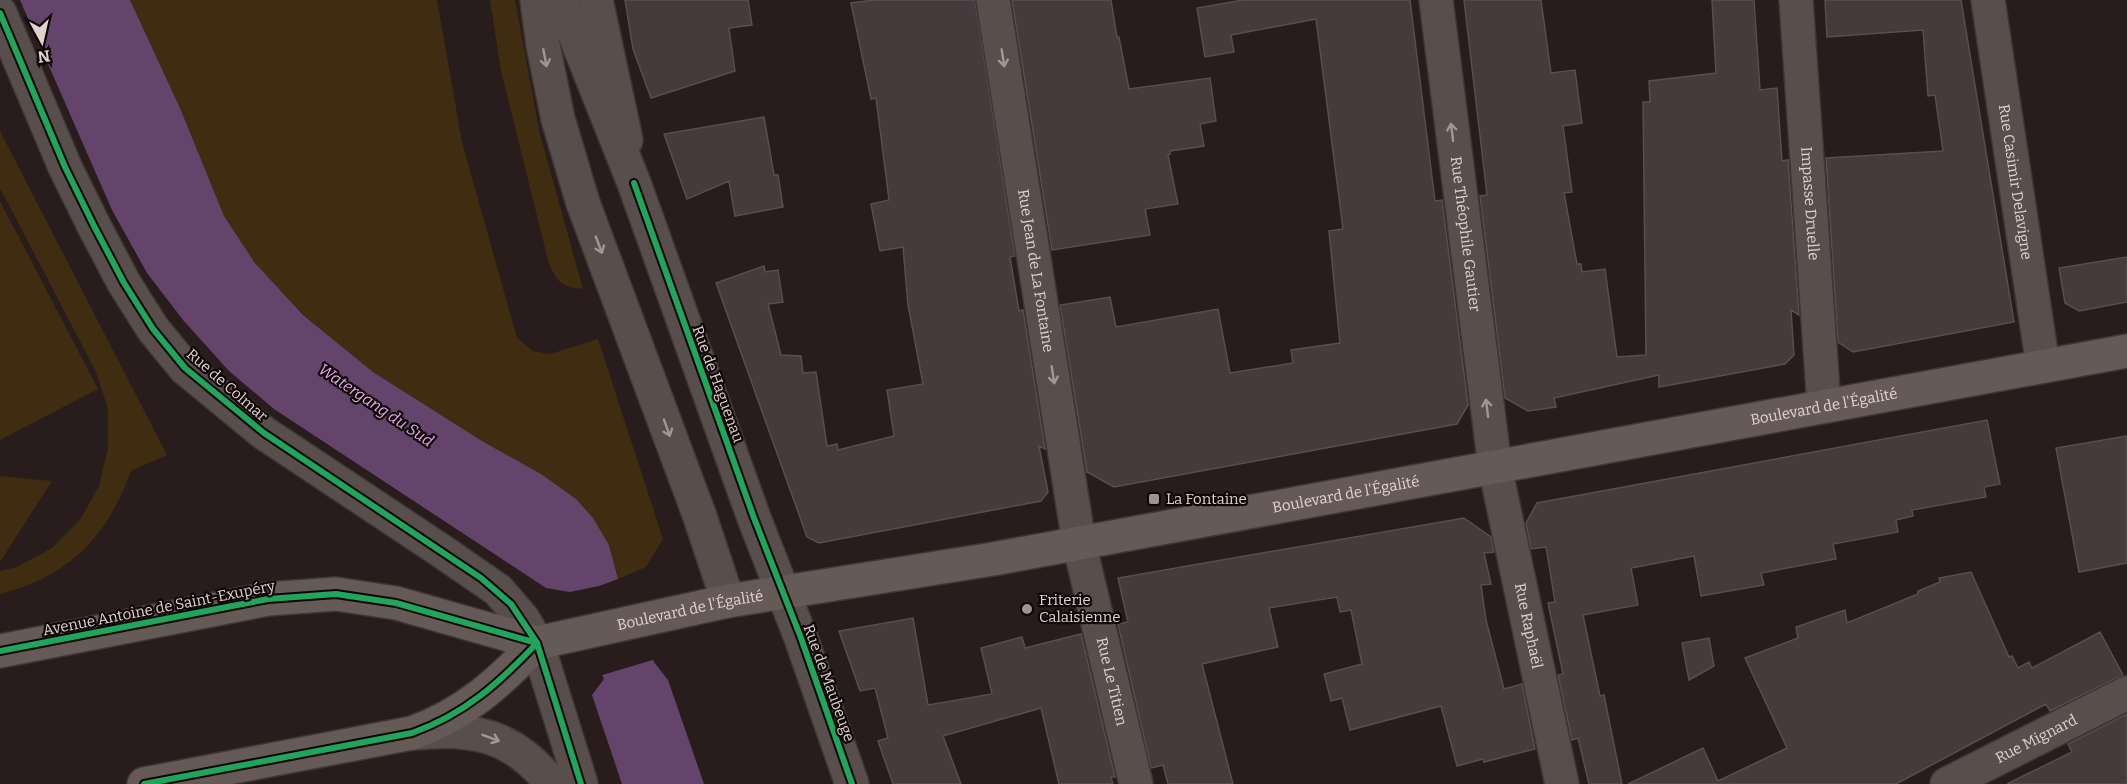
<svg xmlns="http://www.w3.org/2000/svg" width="2127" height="784" viewBox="0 0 2127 784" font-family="Bitter,serif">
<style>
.green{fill:#402c10}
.water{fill:#65446c}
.pier{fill:#281c1c}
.building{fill:#453a3c;stroke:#584e50;stroke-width:1.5}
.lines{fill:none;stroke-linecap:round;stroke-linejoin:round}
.minor-casing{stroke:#413636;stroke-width:36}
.tertiary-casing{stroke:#413636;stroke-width:36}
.secondary-casing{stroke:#413636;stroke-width:36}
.minor{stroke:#584f4c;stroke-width:33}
.tertiary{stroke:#584f4c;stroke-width:33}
.secondary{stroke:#655a56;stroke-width:33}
.cycleway-casing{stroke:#0f0606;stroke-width:10}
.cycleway{stroke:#20a55d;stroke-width:6}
.oneway{stroke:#a49695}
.poi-dot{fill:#a19191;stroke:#0f0606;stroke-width:2}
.labels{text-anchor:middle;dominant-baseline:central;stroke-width:4.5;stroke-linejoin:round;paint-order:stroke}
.street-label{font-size:15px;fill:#e2d0d0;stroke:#0f0606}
.poi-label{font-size:15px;fill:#e2d0d0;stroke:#0f0606;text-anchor:start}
.water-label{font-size:16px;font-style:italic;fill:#e2abf0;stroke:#0f0606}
</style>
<rect width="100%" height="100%" fill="#281c1c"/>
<!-- green -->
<path class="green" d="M130,0H437L462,142L517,338L533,351L550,354L598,339L663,539L646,567L618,579L609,544L541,474L482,441L373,372L303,315L255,263L224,216L180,108Z
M490,0H515L540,134L583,289C560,287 556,281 548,260L501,71Z
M0,131L167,455L131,471C107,537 70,576 0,594V571L17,567L52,548L80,520L99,486L108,448V409L96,372L0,188Z
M0,201L98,389L0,440Z
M0,476L52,481L0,562Z"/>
<!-- water -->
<path class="water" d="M20,0H130L180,108L224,216L255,263L303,315L373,372L482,441L541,474L576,499L593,518L609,545L618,579L654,662L668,680L704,784H622L592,695L604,679L588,645L570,592L546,588L274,409L229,371L183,320L147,273L112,210Z"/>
<!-- pier -->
<path class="pier" d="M621,578L656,659L599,676L586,646L568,595L560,594L599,586Z"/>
<!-- building -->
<path class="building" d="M625,0H748L752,25L729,28L735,71L651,98L633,49Z
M874,0H975L1015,256L1010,257L1019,311L1023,310L1045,449L1039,446L1048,492L1041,501L819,543L807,537L716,283L764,266L765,272L778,270L783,302L768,304L781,355L801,356L803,373L816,372L827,446L837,444L838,450L894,436L887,390L923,384L908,305L903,247L880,251L871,204L889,200L876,98L871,99L851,3Z
M1012,0H1111L1117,37H1119L1129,89L1210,78L1216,121L1200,124L1204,146L1170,151V154L1168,155L1178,204L1145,209L1150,235L1052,250Z
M1243,0H1410L1435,201L1442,200L1468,405L1457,424L1114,487L1087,472L1060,305L1110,297L1116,327L1218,309L1230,373L1293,363L1291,350L1340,343L1329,231L1343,229L1316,19L1231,35L1234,52L1205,57L1197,8Z
M1464,0H1541L1551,73L1575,70L1582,123L1563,126L1572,192L1564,193L1577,264H1581L1582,272L1605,269L1617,357L1646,355L1643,102H1650L1649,81L1716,73L1712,0H1754L1760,90L1777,88L1782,161L1788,160L1799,315L1791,310L1794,355L1785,364L1659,387V375L1554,398L1556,407L1528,411L1505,398L1480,196L1487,195Z
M1825,0H1961L2014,322L1853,352L1838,342L1826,158L1943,151L1935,95L1928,96L1923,30L1827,37Z
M764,117L774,175H778L783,207L735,216L729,181L687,199L664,134Z
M2127,257V302L2079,311L2065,303L2059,268Z
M1987,420L2000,484L1984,487L1986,497L1912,510L1913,516L1896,520L1898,532L1833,544L1836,559L1761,573L1764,585L1701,596L1694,556L1631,568L1638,605L1583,615L1600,696L1604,695L1622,784H1589L1578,738L1572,740L1558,675L1563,674L1548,603L1555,602L1546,547L1531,549L1526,523L1537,503Z
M2127,436V563L2079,572L2056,448Z
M1464,518L1491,537L1494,552L1484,553L1491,584L1481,585L1486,620L1504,689L1522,684L1535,749L1484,762L1483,759L1457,766L1441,706L1350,730L1342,698L1331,701L1324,674L1362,664L1351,610L1340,612L1337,597L1269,608L1278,647L1202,664L1233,784H1168L1163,765L1151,768L1118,624L1128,622L1118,578Z
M1971,572L2009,657L2012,656L2018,668L2029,662L2032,668L2100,632L2123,675L2050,711L2046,704L1896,784H1628L1703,748L1718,781L1787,748L1745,658L1798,638L1796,627L1845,610L1847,623L1918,594V591L1940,582L1939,578Z
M913,618L928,705L992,694L981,648L1022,637L1025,648L1081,634L1115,777H1111L1113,784H1059L1041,708L943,736L961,784H893L878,741L888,738L875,688L860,691L839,631Z
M1709,638L1714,666L1689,680L1682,643Z
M2127,714V784H2007L2072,752L2068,744Z"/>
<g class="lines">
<defs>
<g id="minor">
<path d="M596,0L626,140"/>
<path id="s1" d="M993,0L1079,543L1136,784"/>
<path id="s2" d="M1436,0L1495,467L1562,784"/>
<path id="s3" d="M1796,0L1824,406"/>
<path id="s4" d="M1988,0L2043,366"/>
<path d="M0,13L65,167L94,226L124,283L153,329L185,368L264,433L443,552L498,590L523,619L537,643"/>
<path id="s5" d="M1947,784L2127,693"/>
</g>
<path id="tertiary" d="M537,0L543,45L558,119L583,203L699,514L728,601
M561,0L634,183L754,518L801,638L852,784
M537,643L581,784
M414,733C474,727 513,735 552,784"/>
<g id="secondary">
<path id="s6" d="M0,651L268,599L336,594L396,603L537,643L728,601L993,559L2127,351"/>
<path d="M144,784L412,733C465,714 499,683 537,643"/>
</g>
</defs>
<!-- minor casing -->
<use href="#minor" class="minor-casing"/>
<!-- tertiary casing -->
<use href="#tertiary" class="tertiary-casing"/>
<!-- secondary casing -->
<use href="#secondary" class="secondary-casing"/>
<!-- minor -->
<use href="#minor" class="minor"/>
<!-- tertiary -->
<use href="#tertiary" class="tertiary"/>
<!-- secondary -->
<use href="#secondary" class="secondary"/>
<defs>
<path id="cycleway" d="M0,13L65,167L94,226L124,283L153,329L185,368L264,433L481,578L511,604L537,643L581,784
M634,183L754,518L801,638L852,784
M0,651L268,599L336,594L396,603L537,643
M144,784L412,733C465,714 499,683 537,643"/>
</defs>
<!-- cycleway casing -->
<use href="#cycleway" class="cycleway-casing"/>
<!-- cycleway -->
<use href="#cycleway" class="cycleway"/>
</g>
<!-- one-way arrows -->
<defs><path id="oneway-shaft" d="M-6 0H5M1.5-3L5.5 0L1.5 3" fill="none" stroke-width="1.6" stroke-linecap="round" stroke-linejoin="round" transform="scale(1.5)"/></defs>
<g class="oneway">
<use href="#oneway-shaft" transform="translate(545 58) rotate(79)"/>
<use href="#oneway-shaft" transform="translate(1003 58) rotate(81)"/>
<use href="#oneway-shaft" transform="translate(1452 132) rotate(-97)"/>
<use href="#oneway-shaft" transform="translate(599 245) rotate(69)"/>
<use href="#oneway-shaft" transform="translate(1053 375) rotate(81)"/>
<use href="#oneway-shaft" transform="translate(1487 408) rotate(-97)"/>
<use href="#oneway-shaft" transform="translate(667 428) rotate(70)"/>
<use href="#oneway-shaft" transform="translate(491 738) rotate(21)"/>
</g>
<!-- markers -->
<g class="poi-dot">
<rect x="1148" y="493" width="12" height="12" rx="3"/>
<circle cx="1027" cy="609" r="6"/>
</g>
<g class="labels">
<!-- street labels -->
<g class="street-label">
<text stroke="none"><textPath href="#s4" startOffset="184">Rue Casimir Delavigne</textPath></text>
<text stroke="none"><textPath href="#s3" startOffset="204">Impasse Druelle</textPath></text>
<text stroke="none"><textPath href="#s2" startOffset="236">Rue Théophile Gautier</textPath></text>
<text stroke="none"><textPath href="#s1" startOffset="274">Rue Jean de La Fontaine</textPath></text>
<text transform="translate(718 384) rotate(70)">Rue de Haguenau</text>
<text transform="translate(227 385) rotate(41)">Rue de Colmar</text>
<text stroke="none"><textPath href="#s6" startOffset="1857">Boulevard de l'Égalité</textPath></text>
<text stroke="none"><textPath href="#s6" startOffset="1371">Boulevard de l'Égalité</textPath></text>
<text transform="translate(159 608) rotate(-11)">Avenue Antoine de Saint-Exupéry</text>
<text stroke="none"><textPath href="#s6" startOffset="705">Boulevard de l'Égalité</textPath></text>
<text stroke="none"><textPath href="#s2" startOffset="633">Rue Raphaël</textPath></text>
<text stroke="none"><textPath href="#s1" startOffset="692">Rue Le Titien</textPath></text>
<text transform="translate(829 683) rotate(70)">Rue de Maubeuge</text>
<text stroke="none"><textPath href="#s5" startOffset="100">Rue Mignard</textPath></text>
</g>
<!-- poi labels -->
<g class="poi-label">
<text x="1166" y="499">La Fontaine</text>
<text x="1039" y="600">Friterie<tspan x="1039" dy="17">Calaisienne</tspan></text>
</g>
<!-- water labels -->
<g class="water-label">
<text transform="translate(376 405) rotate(34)">Watergang du Sud</text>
</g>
</g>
<!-- north arrow -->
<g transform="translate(42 42) rotate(172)" stroke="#0f0606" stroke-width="4.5" paint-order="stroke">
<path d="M0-4.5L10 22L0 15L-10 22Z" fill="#e2d0d0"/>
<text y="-9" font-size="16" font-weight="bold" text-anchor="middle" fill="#e2d0d0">N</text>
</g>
</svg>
